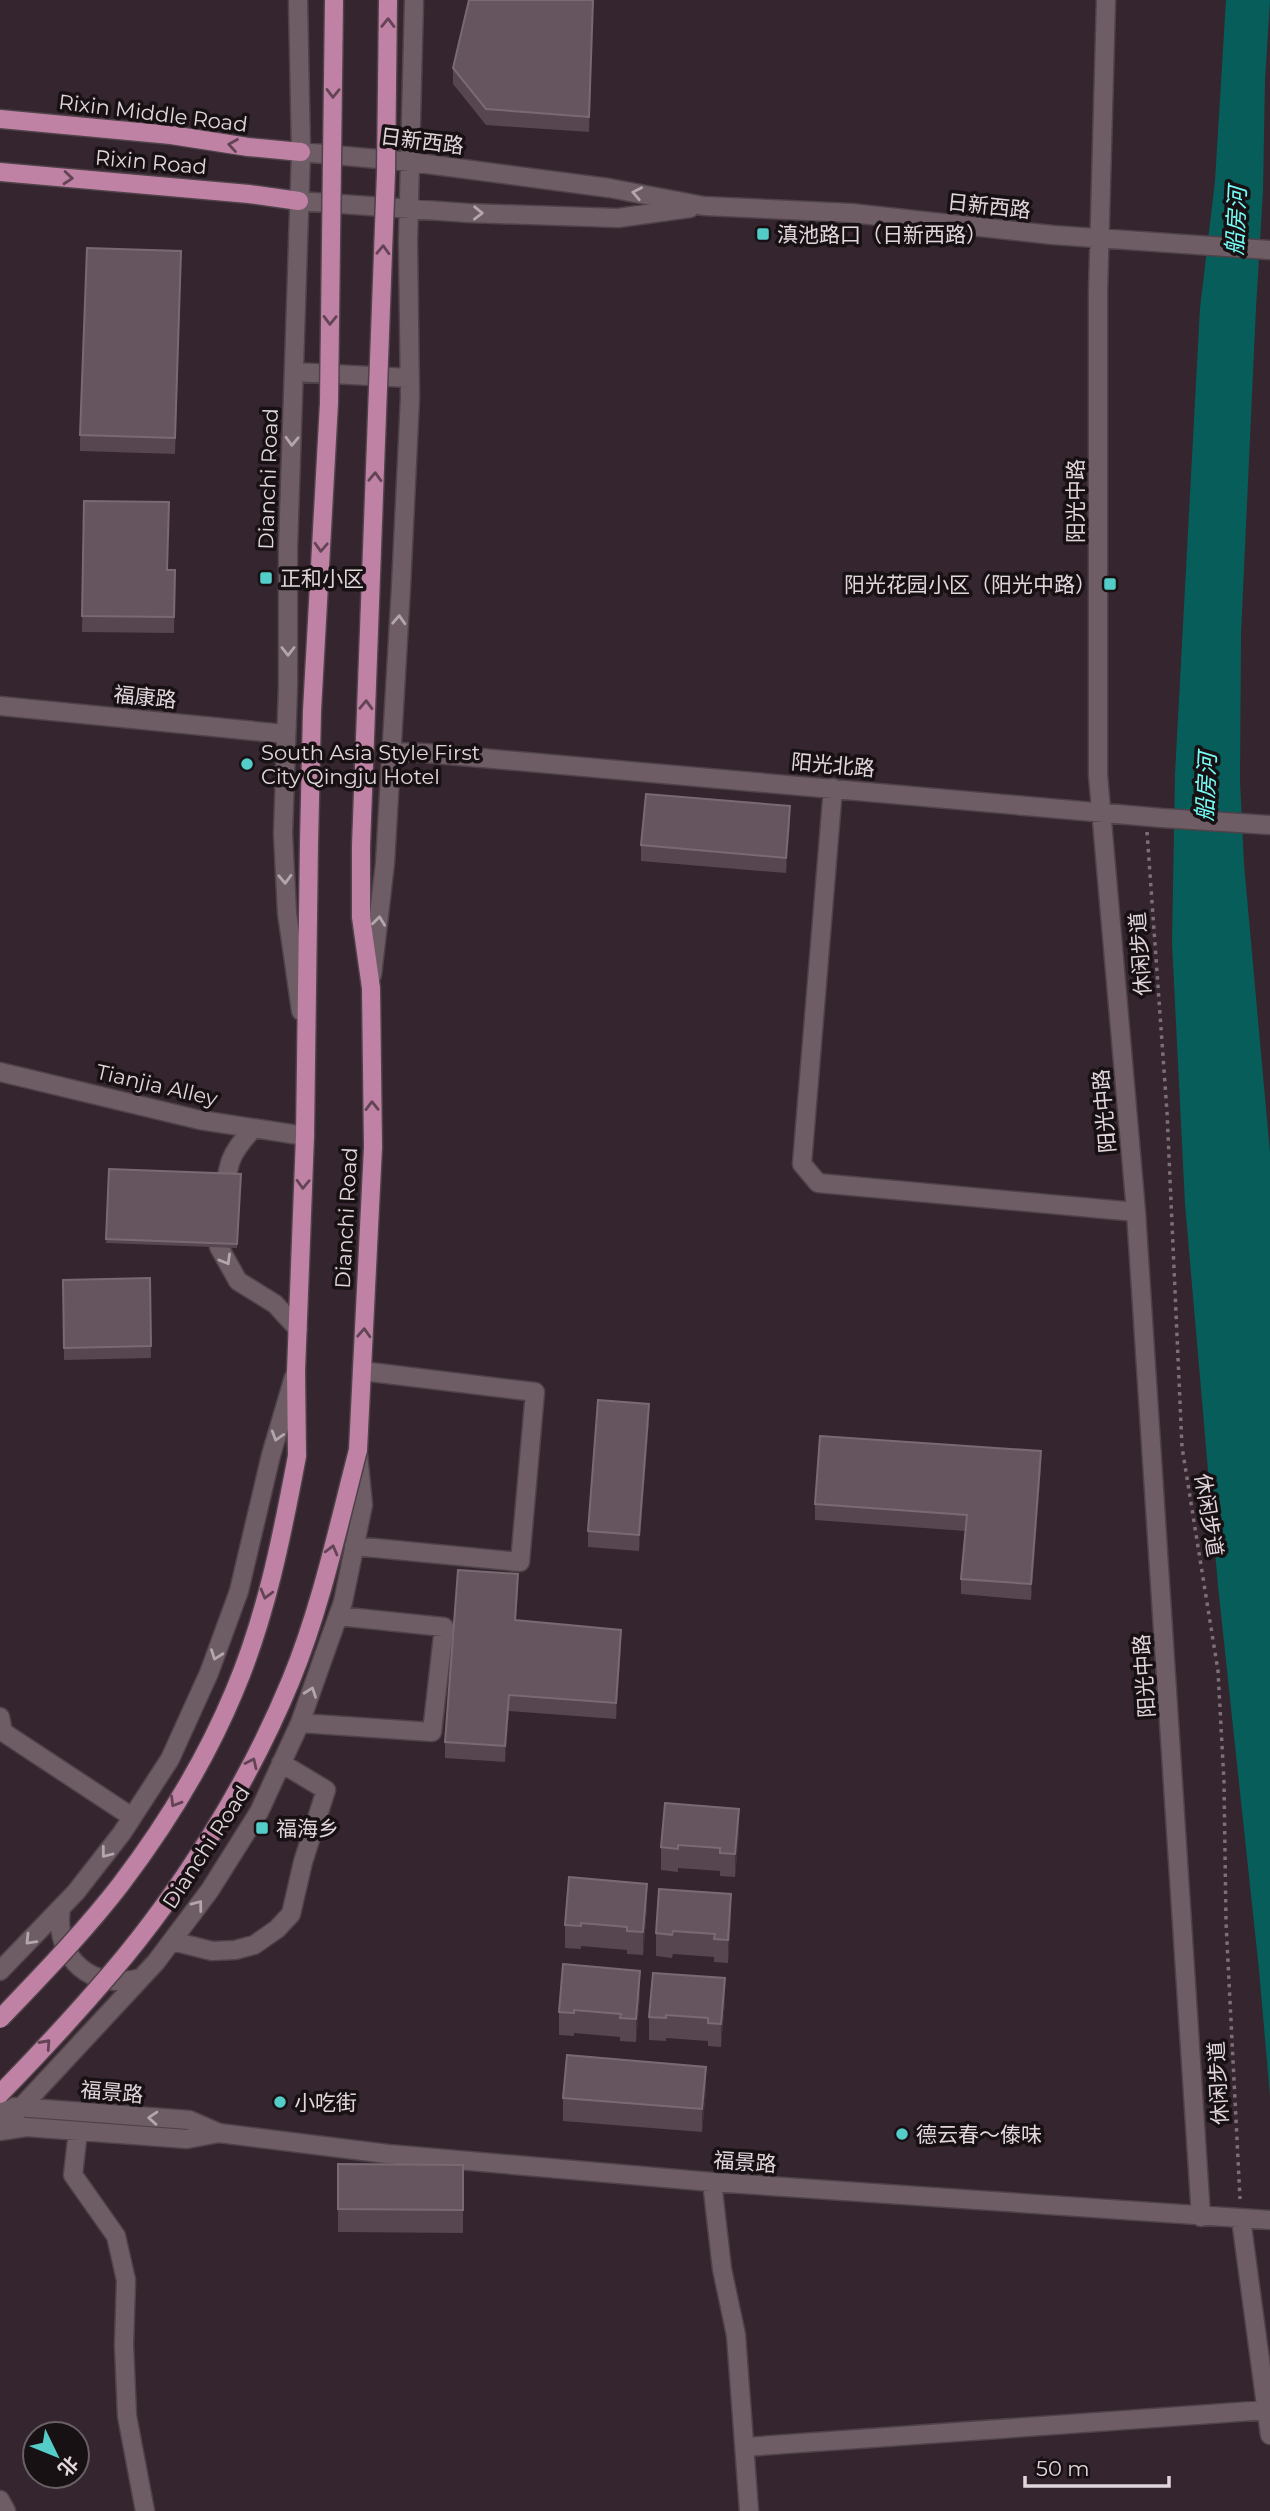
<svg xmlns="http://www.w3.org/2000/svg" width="1270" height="2511" viewBox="0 0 1270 2511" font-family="Montserrat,'Noto Sans SC',sans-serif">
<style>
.water{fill:#075d5a}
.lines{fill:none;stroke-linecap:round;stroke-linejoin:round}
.minor-casing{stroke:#4f4249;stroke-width:21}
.major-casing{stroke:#4f4249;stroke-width:21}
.path{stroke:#7d6f77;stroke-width:3.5;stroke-dasharray:3.5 5;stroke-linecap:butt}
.minor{stroke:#6f5d66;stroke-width:18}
.major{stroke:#bf82a4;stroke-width:18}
.major-bridge-casing{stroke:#4f4249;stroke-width:21;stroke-linecap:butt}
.major-bridge{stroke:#bf82a4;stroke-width:18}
.wall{fill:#57464f}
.shaded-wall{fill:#43323b}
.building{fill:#66555e;stroke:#796a72;stroke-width:2}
.oneway{stroke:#634455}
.oneway2{stroke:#b3a6ad}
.poi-dot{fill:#54cdc8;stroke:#181114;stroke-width:2.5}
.labels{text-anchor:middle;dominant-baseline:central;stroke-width:7;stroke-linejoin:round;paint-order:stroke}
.street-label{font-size:21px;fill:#e1d6dc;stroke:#181114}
.poi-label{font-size:21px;fill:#e1d6dc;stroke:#181114;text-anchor:start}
.water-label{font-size:23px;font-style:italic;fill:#75fef7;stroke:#181114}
</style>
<rect width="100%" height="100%" fill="#35252e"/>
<!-- water -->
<path class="water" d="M1226,0H1270L1265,81L1263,191L1256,308L1241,634L1240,781L1244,864L1270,1153V2096L1259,1970L1218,1586L1185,1204L1172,943L1175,774L1200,308L1215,181Z"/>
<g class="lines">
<defs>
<path id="minor" d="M298,0L301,152L288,548V686L283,834L287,913L301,1011
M1106,0L1098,292V775L1136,1212L1201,2217
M301,152L411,162L609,188L704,206L851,213L1053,235L1270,250
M299,201L468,213L618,218L690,208
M294,372L409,378
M0,706L285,734
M392,752L425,753L1162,818L1270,825
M833,788L802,1164L818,1183L1136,1212
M372,975L385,863L401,587L410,398L408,241L414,0
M0,1072L200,1120L305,1136
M224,1197C228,1164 229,1154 253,1129
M221,1225L219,1247L238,1281L275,1304L298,1329
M354,1546L520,1562L535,1392L362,1371
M0,1717L3,1732L132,1817
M300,1723L432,1732L444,1627L338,1616
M61,1908C53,1958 92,1992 141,1978
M172,1941L212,1951L235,1950L254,1945L277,1929L291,1914L303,1862L326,1790L281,1763
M0,1971L76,1892L122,1833L170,1759L209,1673L239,1591L271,1455L294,1377
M0,2110L15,2107L44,2109L189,2120L219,2133L388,2154L712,2182L1270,2220
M0,2130L156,1962L210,1890L259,1812L300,1723L343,1602L363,1505L358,1454
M0,2131L26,2127L187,2139L219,2133
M78,2131L73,2175L116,2236L126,2280L124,2345L127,2416L145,2511
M712,2182L722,2269L736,2335L749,2511
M1241,2219L1270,2435
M745,2447L1267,2410
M0,2500L6,2511"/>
<path id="major" d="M0,119L171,135L248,147L301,152
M0,172L249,194L299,201
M358,1450L373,1147L371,988L361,917V846
M297,1456L296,1371L305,1136L309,843"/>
</defs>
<!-- minor casing -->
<use href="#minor" class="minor-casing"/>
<!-- major casing -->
<use href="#major" class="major-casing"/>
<!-- path -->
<path class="path" d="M1147,832L1167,1112L1182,1447L1218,1671L1224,1782L1226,1922L1240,2199"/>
<!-- minor -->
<use href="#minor" class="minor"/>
<!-- major -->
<use href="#major" class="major"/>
<defs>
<path id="major-bridge" d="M309,843L312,711L329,403L334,0
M361,846L386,172L388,0
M0,2019C41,1976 84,1932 121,1884C165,1826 206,1759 234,1692C266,1617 282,1536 297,1456
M0,2094C38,2055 76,2014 111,1973C183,1889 249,1782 291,1680C321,1607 338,1527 358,1450"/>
</defs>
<!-- major-bridge casing -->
<use href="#major-bridge" class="major-bridge-casing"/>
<!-- major-bridge -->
<use href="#major-bridge" class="major-bridge"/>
</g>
<!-- wall -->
<path class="wall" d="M593,0L589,132L486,125L453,84V68Z
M181,266L175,454L80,451V435Z
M84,501L168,570H175L174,633L82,632Z
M790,822L786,873L641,861V845Z
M109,1169L241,1174L237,1248L106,1243Z
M150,1278L151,1358L64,1360L63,1280Z
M649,1420L639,1551L588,1547V1531Z
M1041,1467L1031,1600L961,1594V1579L965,1531L815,1520V1504Z
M518,1590L516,1620L621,1646L616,1719L509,1711L505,1762L445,1758V1742Z
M739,1832L735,1877L720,1876V1871L678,1868V1872L661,1870V1847Z
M647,1907L643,1955L627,1954V1950L581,1946V1949L565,1948V1925Z
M731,1917L728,1963L714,1962V1957L673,1954L672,1958L656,1956V1933Z
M640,1994L636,2042L620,2041V2037L574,2033V2036L559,2035V2012Z
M725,2001L721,2047L708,2046V2041L666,2038V2041L649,2040V2017Z
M706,2090L702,2132L563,2121V2098Z
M338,2164L463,2165V2233L338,2232Z"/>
<!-- shaded-wall -->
<path class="shaded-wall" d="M790,806V822L786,873V858Z
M649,1404V1420L639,1551V1535Z
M1041,1451V1467L1031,1600V1584Z
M518,1574V1590L515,1636V1620Z
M621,1630V1646L616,1719V1703Z
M509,1695V1711L505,1762V1746Z
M739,1809V1832L735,1877V1854Z
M647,1884V1907L643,1955V1932Z
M731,1894V1917L728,1963V1940Z
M640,1971V1994L636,2042V2019Z
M725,1978V2001L721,2047V2024Z
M706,2067V2090L702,2132V2109Z"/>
<!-- building -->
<path class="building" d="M469,0H593L589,117L486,109L453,68Z
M87,248L181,251L175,438L80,435Z
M84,501L169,502L167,570H175L174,617L82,616Z
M646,794L790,806L786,858L641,845Z
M109,1169L241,1174L237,1244L106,1239Z
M150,1278L151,1346L64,1348L63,1280Z
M598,1400L649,1404L639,1535L588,1531Z
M820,1436L1041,1451L1031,1584L961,1579L967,1515L815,1504Z
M458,1570L518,1574L515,1620L621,1630L616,1703L509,1695L505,1746L445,1742Z
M665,1803L739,1809L735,1854L720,1853V1848L678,1845V1849L661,1847Z
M569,1877L647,1884L643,1932L627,1931V1927L581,1923V1926L565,1925Z
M659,1889L731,1894L728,1940L714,1939L715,1934L673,1931L672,1935L656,1933Z
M563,1964L640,1971L636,2019L620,2018L621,2014L574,2010V2013L559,2012Z
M653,1973L725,1978L721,2024L708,2023V2018L666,2015V2018L649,2017Z
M567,2055L706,2067L702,2109L563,2098Z
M338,2164L463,2165V2210L338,2209Z"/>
<!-- one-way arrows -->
<defs><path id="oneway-chevron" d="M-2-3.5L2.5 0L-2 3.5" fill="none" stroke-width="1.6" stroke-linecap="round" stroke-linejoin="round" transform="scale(1.75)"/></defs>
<g class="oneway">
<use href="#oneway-chevron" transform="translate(388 23) rotate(-89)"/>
<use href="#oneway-chevron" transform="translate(333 93) rotate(91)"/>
<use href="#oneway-chevron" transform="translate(233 145) rotate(-171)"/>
<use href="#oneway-chevron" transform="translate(68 178) rotate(5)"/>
<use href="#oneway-chevron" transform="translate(383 250) rotate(-88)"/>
<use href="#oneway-chevron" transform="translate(330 320) rotate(91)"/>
<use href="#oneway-chevron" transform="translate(375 477) rotate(-88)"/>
<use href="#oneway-chevron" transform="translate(321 547) rotate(93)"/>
<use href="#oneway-chevron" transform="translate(366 705) rotate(-88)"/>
<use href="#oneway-chevron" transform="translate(372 1106) rotate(-91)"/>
<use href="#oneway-chevron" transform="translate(303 1184) rotate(92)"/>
<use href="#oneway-chevron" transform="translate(364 1333) rotate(-87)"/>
<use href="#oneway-chevron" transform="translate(332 1550) rotate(-75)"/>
<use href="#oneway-chevron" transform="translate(266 1594) rotate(105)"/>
<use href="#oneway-chevron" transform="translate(252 1763) rotate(-65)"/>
<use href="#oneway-chevron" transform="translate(175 1802) rotate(121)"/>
<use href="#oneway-chevron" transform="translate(46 2044) rotate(-48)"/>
</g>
<g class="oneway2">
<use href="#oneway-chevron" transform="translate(637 193) rotate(-169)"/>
<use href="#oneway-chevron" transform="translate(478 213) rotate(1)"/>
<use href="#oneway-chevron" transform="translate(292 441) rotate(92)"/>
<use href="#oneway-chevron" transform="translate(399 620) rotate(-87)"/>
<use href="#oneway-chevron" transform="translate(288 651) rotate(90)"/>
<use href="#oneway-chevron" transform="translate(285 879) rotate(88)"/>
<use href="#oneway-chevron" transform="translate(379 921) rotate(-83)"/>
<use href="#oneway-chevron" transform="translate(226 1260) rotate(60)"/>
<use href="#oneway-chevron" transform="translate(277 1436) rotate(107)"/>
<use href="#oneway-chevron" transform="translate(216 1655) rotate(110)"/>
<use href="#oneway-chevron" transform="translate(311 1692) rotate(-70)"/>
<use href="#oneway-chevron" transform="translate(106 1853) rotate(128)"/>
<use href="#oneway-chevron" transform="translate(198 1905) rotate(-53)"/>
<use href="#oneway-chevron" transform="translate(30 1940) rotate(134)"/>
<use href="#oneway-chevron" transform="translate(153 2118) rotate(-176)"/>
</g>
<!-- markers -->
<g class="poi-dot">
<rect x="756" y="227" width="14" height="14" rx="3.5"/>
<rect x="259" y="571" width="14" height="14" rx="3.5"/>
<rect x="1103" y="577" width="14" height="14" rx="3.5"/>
<circle cx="247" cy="764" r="7"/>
<rect x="255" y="1821" width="14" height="14" rx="3.5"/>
<circle cx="280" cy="2102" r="7"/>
<circle cx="902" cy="2134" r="7"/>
</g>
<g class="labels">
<!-- street labels -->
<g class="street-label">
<text transform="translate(153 113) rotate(7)">Rixin Middle Road</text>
<text transform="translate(422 141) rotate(7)">日新西路</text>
<text transform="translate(151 162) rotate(5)">Rixin Road</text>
<text transform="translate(989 206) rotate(6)">日新西路</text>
<text transform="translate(268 479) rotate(-88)">Dianchi Road</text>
<text transform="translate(1075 501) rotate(-90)">阳光中路</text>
<text transform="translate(145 697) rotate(6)">福康路</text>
<text transform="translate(833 765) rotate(5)">阳光北路</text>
<text transform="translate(1140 954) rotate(-94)">休闲步道</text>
<text transform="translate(157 1085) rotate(13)">Tianjia Alley</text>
<text transform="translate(1104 1111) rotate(-95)">阳光中路</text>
<text transform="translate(346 1218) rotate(-87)">Dianchi Road</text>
<text transform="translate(1209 1515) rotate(81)">休闲步道</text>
<text transform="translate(1144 1676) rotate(-94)">阳光中路</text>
<text transform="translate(206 1847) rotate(-57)">Dianchi Road</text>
<text transform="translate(1218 2083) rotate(-93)">休闲步道</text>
<text transform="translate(112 2092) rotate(5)">福景路</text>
<text transform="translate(745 2162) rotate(4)">福景路</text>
</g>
<!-- poi labels -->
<g class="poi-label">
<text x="777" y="234">滇池路口（日新西路）</text>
<text x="280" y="578">正和小区</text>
<text x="1096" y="584" text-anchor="end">阳光花园小区（阳光中路）</text>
<text x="261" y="752">South Asia Style First<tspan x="261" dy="24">City Qingju Hotel</tspan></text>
<text x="276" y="1828">福海乡</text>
<text x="294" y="2102">小吃街</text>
<text x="916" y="2134">德云春～傣味</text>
</g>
<!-- water labels -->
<g class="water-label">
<text transform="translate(1236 221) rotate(-87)">船房河</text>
<text transform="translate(1206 787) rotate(-87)">船房河</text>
</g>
</g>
<!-- north arrow -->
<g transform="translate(56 2455) rotate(133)"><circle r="33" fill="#181114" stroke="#686064" stroke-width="2"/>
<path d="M0-5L12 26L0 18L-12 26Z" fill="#54cdc8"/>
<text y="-10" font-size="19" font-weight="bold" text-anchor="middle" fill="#e1d6dc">北</text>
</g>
<!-- scale -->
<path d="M1025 2476v10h144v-10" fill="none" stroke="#e1d6dc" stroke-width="3.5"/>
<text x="1036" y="2476" font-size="21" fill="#e1d6dc" stroke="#181114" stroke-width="5" paint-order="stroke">50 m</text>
</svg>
